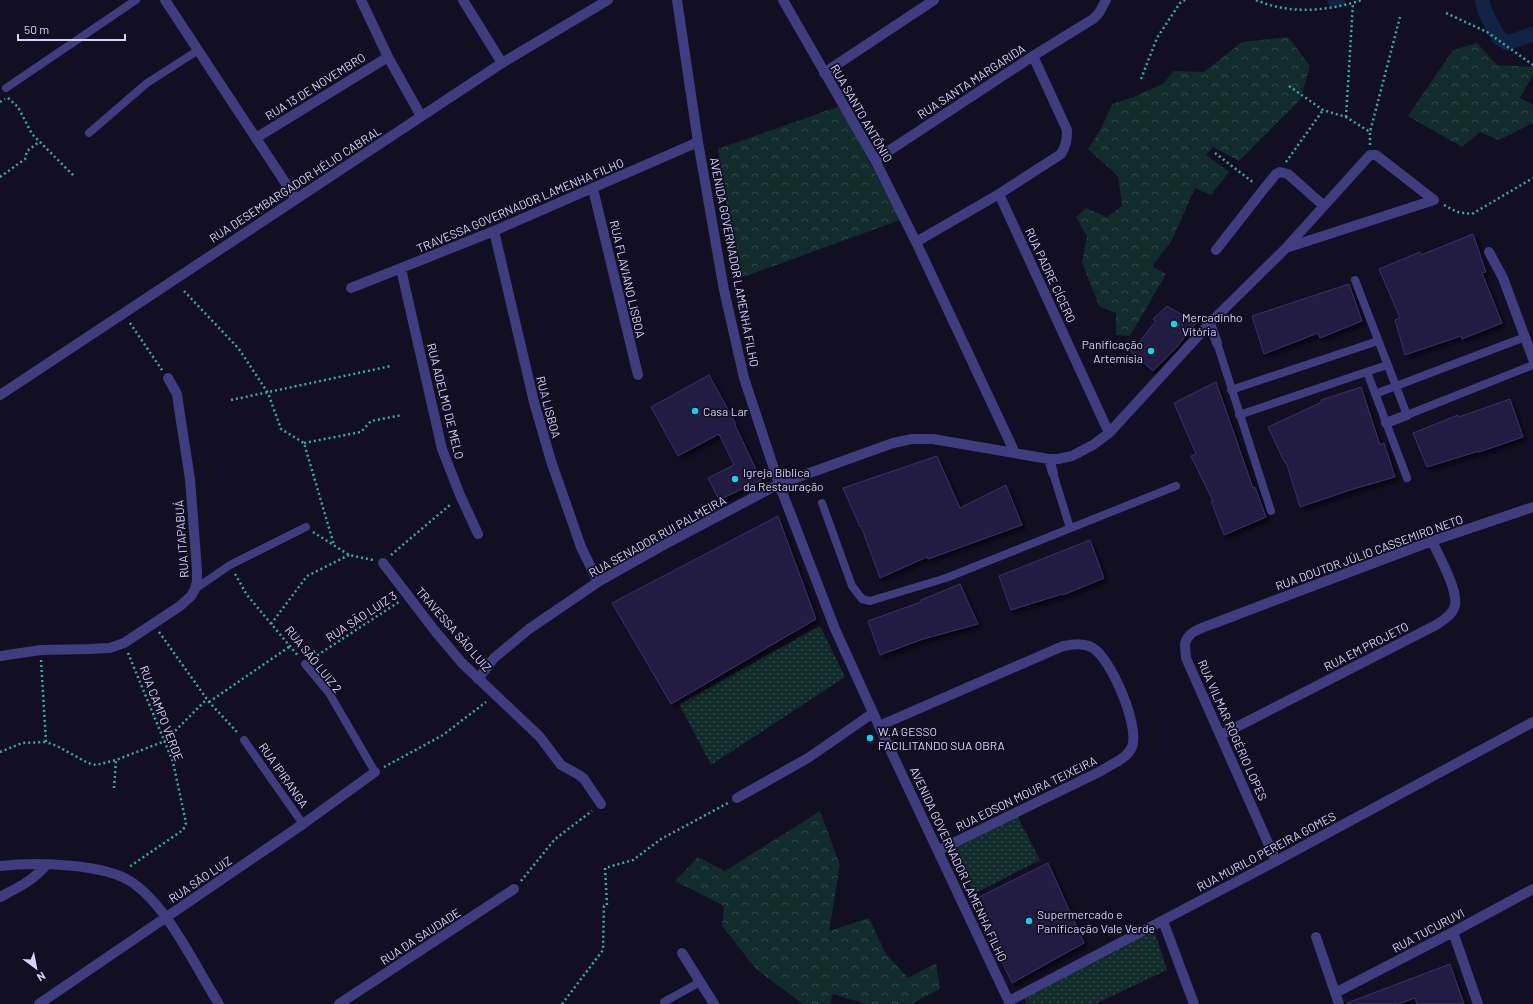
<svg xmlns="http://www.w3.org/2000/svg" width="1533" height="1004" viewBox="0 0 1533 1004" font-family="Barlow,sans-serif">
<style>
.grass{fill:url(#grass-dots)}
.forest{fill:url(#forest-crowns)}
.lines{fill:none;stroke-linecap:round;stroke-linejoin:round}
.canal{stroke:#102345;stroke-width:15}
.building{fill:#241c42;stroke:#3c2f6d;filter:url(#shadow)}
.path{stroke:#34aea9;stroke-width:2.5;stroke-dasharray:2 3;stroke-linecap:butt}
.service{stroke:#3f3c7f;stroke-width:8}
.minor{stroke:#3f3c7f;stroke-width:10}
.tertiary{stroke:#3f3c7f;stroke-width:10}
.poi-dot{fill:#0bd5ef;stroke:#120f22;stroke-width:1.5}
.labels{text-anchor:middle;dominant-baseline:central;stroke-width:3.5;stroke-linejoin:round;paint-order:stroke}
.street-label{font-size:12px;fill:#d7d1fd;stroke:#120f22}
.poi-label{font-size:12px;fill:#d7d1fd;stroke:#120f22;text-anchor:start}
</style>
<defs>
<pattern id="grass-dots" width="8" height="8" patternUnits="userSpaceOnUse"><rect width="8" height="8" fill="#122b2b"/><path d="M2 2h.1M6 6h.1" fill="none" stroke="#34494b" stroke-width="1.8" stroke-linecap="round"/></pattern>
<pattern id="forest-crowns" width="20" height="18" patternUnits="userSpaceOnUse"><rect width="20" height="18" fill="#122b2b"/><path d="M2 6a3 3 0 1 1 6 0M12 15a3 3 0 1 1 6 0" fill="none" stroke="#34494b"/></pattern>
<filter id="shadow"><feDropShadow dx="3.5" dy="3.5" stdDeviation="2" flood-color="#0009"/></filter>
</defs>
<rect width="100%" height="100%" fill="#120f22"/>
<!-- grass -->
<path class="grass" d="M820,626L845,677L711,765L679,704Z
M1016,814L1040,860L974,894L950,850Z
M1154,930L1167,970L1095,1004H1027L1023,995Z"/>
<!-- forest -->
<path class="forest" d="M1288,37L1310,66L1300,100L1239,161L1213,147L1206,155L1229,172L1211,195L1195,188L1171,242L1152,266L1166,274L1130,336L1116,335V313L1099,306L1082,262L1087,237L1076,217L1086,208L1107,217L1122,206L1118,176L1088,149L1102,127L1112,104L1131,98L1163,84L1174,71L1204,72L1242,42Z
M1477,43L1497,65L1533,67V75L1520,98L1533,105V123L1499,140L1480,132L1462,147L1408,116L1453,50Z
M840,106L900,220L738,279L718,149Z
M820,811L840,865L829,931L869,918L886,954L908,978L936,963L940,989L911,1004H866L833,994L830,1004H803L756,969L722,926L724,906L675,881L698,857L725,871Z"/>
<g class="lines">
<!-- canal -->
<path class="canal" d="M1335,0H1338
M1482,0L1485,12L1498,37L1507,43L1533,34"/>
</g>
<!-- building -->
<path class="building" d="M1473,234L1486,272L1482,273L1502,323L1462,339L1461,336L1405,355L1395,320L1400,318L1379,269L1420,252L1421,255Z
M1349,284L1362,321L1320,338L1318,333L1264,354L1252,316Z
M1167,306L1196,323L1176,348L1153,371L1131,352L1156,321L1153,319Z
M709,375L736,424L735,425L761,480L719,500L708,478L734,465L719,434L678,456L651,407Z
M1216,382L1253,488L1255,487L1266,517L1224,535L1211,501H1213L1191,456L1196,454L1174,403Z
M1361,387L1380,445L1384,443L1395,477L1353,489L1300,507L1286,462L1285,463L1268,427L1322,402L1321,400Z
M1510,399L1523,437L1479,452V451L1427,467L1413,433L1458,415L1459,417Z
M937,456L960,508L1006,485L1022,525L928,559L927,557L880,578L861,526L860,527L843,488Z
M778,516L816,619L671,704L612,603Z
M1090,540L1104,578L1063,595L1062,594L1011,610L999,576Z
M960,584L978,624L923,639L880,655L868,621L921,602V600Z
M1048,863L1084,943L1012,983L973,900Z
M1450,964L1464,1004H1417L1415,998L1398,1004H1348L1347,1003Z"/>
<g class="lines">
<!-- path -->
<path class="path" d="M1256,0C1290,15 1328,11 1362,0
M1446,13L1487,32L1533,65
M1141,79L1157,38L1180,3L1185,0
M1289,86L1323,110L1346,117L1370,132
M8,98L18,107L32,134L74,176
M0,102L5,99
M1346,117L1353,3
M1370,145V132L1400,17
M1215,153L1254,183
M1286,162L1323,110
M0,177L25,159L27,151L39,142
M1444,205L1457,212L1472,214L1533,178
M184,291L239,349L268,393L281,429L304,443L334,545
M130,323L162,370
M231,400L391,366
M304,443L361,432L371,421L402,415
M313,532L349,555L373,560
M391,555L451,504
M235,574L247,595L299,657
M271,624L307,576L349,555
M159,632L209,702L237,732
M128,653L173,762L186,823L183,830L129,867
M313,658L399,602
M41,660L46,742L57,746L88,763L96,765L116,760L165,741L207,699
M209,702L289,647
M0,752L22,743L46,742
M384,767L443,735L486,702
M114,788L116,760
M521,881L555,839L592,811
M562,1004L603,950L604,906L607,905L605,868L633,860L661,839L728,803"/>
<!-- service -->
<path class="service" d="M6,88L136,0
M89,133L147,83L197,51
M1355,280L1407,415L1533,365
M1217,343L1271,511
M1367,372L1407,478
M1231,390L1378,341
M1375,394L1525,337
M1239,415L1387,365
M1053,473L1070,528
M822,503L852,586L862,599L870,601L946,578L1176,486
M195,589L230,565L306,527
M305,664L329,693L375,772
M244,740L303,824
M664,1002L700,982"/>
<!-- minor -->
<path class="minor" d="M165,0L296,199
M361,0L388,57L421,116
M463,0L502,63
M783,0L875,160L916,242L1015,453
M824,73L934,0
M256,138L388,57
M875,160L1033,56L1093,19L1099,13L1106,0
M593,189L638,375
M999,194L1109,433
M494,231L534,402L551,461L581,547L598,582
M916,242L999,194L1061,154C1066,146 1067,140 1067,130L1033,56
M1286,248L1434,200
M1216,250L1263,190L1276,174L1280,172L1288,174L1324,206
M1489,252L1503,278L1533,359
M401,269L442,449L460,495L478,534
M351,288L494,231L698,142
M1210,323L1217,343
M1386,423L1407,415
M1049,459L1053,473
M383,563L435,631L462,663L540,737L561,765L579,775L584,779L601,804
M0,656L41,650L89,649L110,648L124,643L180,606L191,596L195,589L197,581V570L190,479L180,415L177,394L168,378
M478,679L494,658L529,629L598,582L669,542L779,484L893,443L912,439H933L1049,459H1058L1072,456L1093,445L1109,433L1210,323L1285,249L1370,155H1376L1434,200
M879,726L1063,646C1072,645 1084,642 1093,648C1111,659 1140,726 1132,747C1127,759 1111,764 1101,771L939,850
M1221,735L1436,625C1443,620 1453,615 1455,605C1458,590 1439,556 1432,541
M737,798L808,758L873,713
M1276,861L1186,658C1186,654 1185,649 1185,645C1186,631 1205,627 1215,623L1432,541L1533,507
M0,866C35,862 105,863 133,883C168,907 196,968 219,1004
M0,897C19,887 33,881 47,864
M1163,921L1194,1004
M1453,932L1478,1004
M1316,937L1339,1004
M682,953L714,1004
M1335,993L1453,932L1533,889
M1009,1001L1276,861L1533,722
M39,1004L303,824L375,772
M339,1004L514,889"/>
<!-- tertiary -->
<path class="tertiary" d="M677,0L698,142L724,290L744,378L779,484L835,629L879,726L1010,1004
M0,395L502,63L608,0"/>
</g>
<!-- markers -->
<g class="poi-dot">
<circle cx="1174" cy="324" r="4"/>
<circle cx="1151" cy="351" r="4"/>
<circle cx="695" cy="411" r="4"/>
<circle cx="735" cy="479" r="4"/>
<circle cx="870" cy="738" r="4"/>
<circle cx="1029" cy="921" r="4"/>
</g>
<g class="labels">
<!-- street labels -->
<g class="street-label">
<text transform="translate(971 81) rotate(-33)">RUA SANTA MARGARIDA</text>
<text transform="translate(315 86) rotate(-32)">RUA 13 DE NOVEMBRO</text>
<text transform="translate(862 113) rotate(60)">RUA SANTO ANTÔNIO</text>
<text transform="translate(295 184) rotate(-33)">RUA DESEMBARGADOR HÉLIO CABRAL</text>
<text transform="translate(520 205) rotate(-23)">TRAVESSA GOVERNADOR LAMENHA FILHO</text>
<text transform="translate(735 262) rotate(79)">AVENIDA GOVERNADOR LAMENHA FILHO</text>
<text transform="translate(1051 275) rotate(65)">RUA PADRE CÍCERO</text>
<text transform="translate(628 279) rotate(77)">RUA FLAVIANO LISBOA</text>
<text transform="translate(446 401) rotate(76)">RUA ADELMO DE MELO</text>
<text transform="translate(549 407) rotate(75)">RUA LISBOA</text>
<text transform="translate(657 536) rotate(-29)">RUA SENADOR RUI PALMEIRA</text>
<text transform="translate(181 539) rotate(-94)">RUA ITAPABUÁ</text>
<text transform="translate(1369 552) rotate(-20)">RUA DOUTOR JÚLIO CASSEMIRO NETO</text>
<text transform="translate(361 616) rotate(-33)">RUA SÃO LUIZ 3</text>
<text transform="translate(454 629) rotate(49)">TRAVESSA SÃO LUIZ</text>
<text transform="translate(1366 646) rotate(-27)">RUA EM PROJETO</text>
<text transform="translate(314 659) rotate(51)">RUA SÃO LUIZ 2</text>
<text transform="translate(162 713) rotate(69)">RUA CAMPO VERDE</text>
<text transform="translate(1233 730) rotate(66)">RUA VILMAR ROGÉRIO LOPES</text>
<text transform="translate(284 775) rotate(55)">RUA IPIRANGA</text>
<text transform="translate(1026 793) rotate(-26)">RUA EDSON MOURA TEIXEIRA</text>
<text transform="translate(1266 851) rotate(-28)">RUA MURILO PEREIRA GOMES</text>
<text transform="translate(959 864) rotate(65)">AVENIDA GOVERNADOR LAMENHA FILHO</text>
<text transform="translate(200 879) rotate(-34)">RUA SÃO LUIZ</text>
<text transform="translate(1428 930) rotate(-28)">RUA TUCURUVI</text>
<text transform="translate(420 936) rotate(-33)">RUA DA SAUDADE</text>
</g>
<!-- poi labels -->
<g class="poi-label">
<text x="1182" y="317">Mercadinho<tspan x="1182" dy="14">Vitória</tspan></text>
<text x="1143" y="344" text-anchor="end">Panificação<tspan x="1143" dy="14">Artemísia</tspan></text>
<text x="703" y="411">Casa Lar</text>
<text x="743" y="472">Igreja Bíblica<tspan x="743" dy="14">da Restauração</tspan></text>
<text x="878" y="731">W.A GESSO<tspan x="878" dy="14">FACILITANDO SUA OBRA</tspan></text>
<text x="1037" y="914">Supermercado e<tspan x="1037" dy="14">Panificação Vale Verde</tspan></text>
</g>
</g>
<!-- north arrow -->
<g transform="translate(36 968) rotate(148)" stroke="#120f22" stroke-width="3" paint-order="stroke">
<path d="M0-3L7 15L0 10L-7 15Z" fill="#d7d1fd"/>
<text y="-6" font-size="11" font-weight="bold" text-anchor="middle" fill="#d7d1fd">N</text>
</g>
<!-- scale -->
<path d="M18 34v6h107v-6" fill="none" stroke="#d7d1fd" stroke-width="2"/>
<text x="24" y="34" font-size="12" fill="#d7d1fd" stroke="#120f22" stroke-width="3" paint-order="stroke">50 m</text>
</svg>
